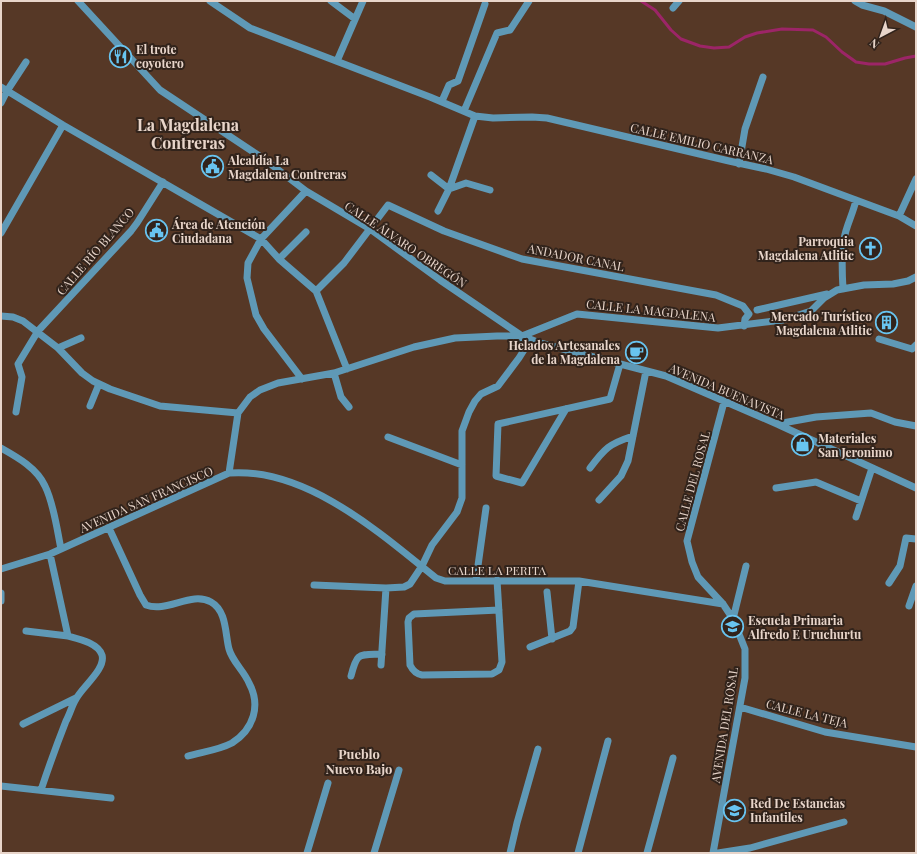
<svg xmlns="http://www.w3.org/2000/svg" width="917" height="854" viewBox="0 0 917 854" font-family="'Playfair Display',serif">
<style>
.lines{fill:none;stroke-linecap:round;stroke-linejoin:round}
.stream{stroke:#9c2567;stroke-width:3}
.minor{stroke:#5f99b6;stroke-width:7}
.labels{text-anchor:middle;dominant-baseline:central;stroke-width:4;stroke-linejoin:round;paint-order:stroke}
.poi-label{font-size:12px;font-weight:bold;fill:#e8d5ca;stroke:#31231b;text-anchor:start}
.street-label{font-size:12px;fill:#e8d5ca;stroke:#31231b}
.neighbourhood-label{font-size:13px;font-weight:bold;fill:#e8d5ca;stroke:#31231b}
.district-label{font-size:16px;font-weight:bold;fill:#e8d5ca;stroke:#31231b}
</style>
<rect width="100%" height="100%" fill="#563826"/>
<g class="lines">
<!-- stream -->
<path class="stream" d="M641,1L655,10L671,30L681,39L700,46L714,48L729,47L745,37L757,33L782,29L813,30L826,37L842,52L856,62L869,64H885L905,58L916,56"/>
<!-- minor -->
<path class="minor" d="M78,1L160,90L264,159L306,191L370,229L440,280L522,336L540,343L666,376L777,424L916,488
M210,1L250,28L430,97L475,116L493,118L532,117L547,118L729,161L766,169L794,177L899,216L916,226
M331,1L355,19
M855,1L862,5L884,11L916,27
M673,8L679,1
M337,61L363,1
M1,87L63,125L261,239L279,259L316,291L347,369
M442,101L449,85L458,81L485,4
M1,103L7,91L26,62
M464,111L497,33L510,30L529,1
M739,164L745,129L763,77
M431,175L449,189L466,183L490,190
M438,211L449,189L475,116
M899,216L916,179
M1,233L63,125
M279,259L306,232
M843,289C842,272 841,255 844,239C846,226 853,214 856,200
M316,291L344,263L388,205L444,231L522,259L716,295L743,306L749,314L745,319L744,326
M757,310L827,294
M1,316L13,317L23,321L58,348L82,373L93,381L110,389L160,406L238,413
M879,339L912,349L916,345
M58,348L81,338
M334,373L341,397L349,407
M302,379L264,329L256,315L247,278L248,263L261,239L306,191
M90,406L99,384
M566,409L522,483L496,476L498,424L610,399L620,364
M16,412L22,377L18,364L38,331L131,231L137,223L163,182
M777,424L816,417L871,413L895,422L916,426
M388,437L462,465
M1,448C17,457 37,468 45,486C54,504 57,530 61,549
M590,468C605,448 609,444 633,436
M229,473L238,413L250,397L260,390L278,383L334,373L414,347L455,338L497,336H522L577,314L718,328L783,320L811,311L824,298L837,290L864,285L893,284L908,281L916,277
M776,488L816,482L861,501
M599,500L621,476L628,461L646,371
M856,517L872,468
M109,528L140,595L146,605C167,613 191,591 211,602C227,611 225,634 229,649C232,661 244,671 249,683C261,705 254,729 232,743C219,750 202,752 188,756
M1,569L50,554L229,473C306,467 380,533 436,578L445,581H579L723,604
M476,580L486,508
M497,580L502,662L499,670L492,674L422,675C416,674 413,671 410,665L408,622L409,618L414,614L499,610
M889,583L900,566L906,538L916,539
M314,585L386,588L404,587L410,584L422,566L432,545L457,512L462,498V431L469,412L475,401L481,394L498,386L519,358L524,350L522,336
M547,592L552,639
M1,593V601
M909,606L916,586
M733,619L746,566
M26,631L68,636
M530,647L570,631L573,627L579,581
M381,665L386,588
M351,676C357,652 358,655 382,654
M740,707L825,732L916,747
M23,724L76,698
M1,786L111,798
M41,790C49,766 57,744 66,721C70,714 72,705 76,699C82,687 106,669 102,655C98,643 79,639 68,636L50,554
M307,853L328,783
M374,853L399,770
M510,853L517,823L538,749
M578,853L608,741
M647,853L673,758
M713,853L745,678V649L733,619L723,604L698,577L692,562L687,541L724,402
M718,853L750,848L844,822"/>
</g>
<!-- icons -->
<defs>
<symbol id="restaurant-ring" viewBox="-11 -11 22 22"><circle r="9.5" fill="#31231b" stroke="#68c4f0" stroke-width="1.5"/><path d="M-5-6h1v4h1v-4h1v4h1v-4h1v5L-1.5 .5V6h-2V.5L-5-1ZM5-6V6H3V1.5H1.5Q1.5-4 5-6Z" fill="#68c4f0"/></symbol>
<symbol id="civic-ring" viewBox="-11 -11 22 22"><circle r="9.5" fill="#31231b" stroke="#68c4f0" stroke-width="1.5"/><path d="M-.6-6.5H3V-4.5H.6V-3L4-1V1h2V6H-6V1h2V-1L-.6-3ZM-1.2 2.5V6h2.4V2.5Z" fill="#68c4f0"/></symbol>
<symbol id="church-ring" viewBox="-11 -11 22 22"><circle r="9.5" fill="#31231b" stroke="#68c4f0" stroke-width="1.5"/><path d="M-1.2-6h2.4v3.5h3.3v2.4h-3.3V6h-2.4V-.1h-3.3v-2.4h3.3Z" fill="#68c4f0"/></symbol>
<symbol id="building-ring" viewBox="-11 -11 22 22"><circle r="9.5" fill="#31231b" stroke="#68c4f0" stroke-width="1.5"/><path d="M-4-6H4V6H1V3H-1V6H-4ZM-2.5-4.3h1.7v1.8h-1.7ZM.8-4.3h1.7v1.8H.8ZM-2.5-1h1.7V.8h-1.7ZM.8-1h1.7V.8H.8Z" fill="#68c4f0"/></symbol>
<symbol id="cafe-ring" viewBox="-11 -11 22 22"><circle r="9.5" fill="#31231b" stroke="#68c4f0" stroke-width="1.5"/><path d="M-5.5-4.5H6V0H3Q3 3.5 0 3.5H-2.5Q-5.5 3.5-5.5 0ZM3-3.2v2h1.7v-2ZM-6 4.5H4V6H-6Z" fill="#68c4f0"/></symbol>
<symbol id="shop-ring" viewBox="-11 -11 22 22"><circle r="9.5" fill="#31231b" stroke="#68c4f0" stroke-width="1.5"/><path d="M-5-2.5h2.3a2.7 3.5 0 0 1 5.4 0H5L5.5 6h-11ZM-1.5-2.5h3a1.5 2.3 0 0 0-3 0Z" fill="#68c4f0"/></symbol>
<symbol id="school-ring" viewBox="-11 -11 22 22"><circle r="9.5" fill="#31231b" stroke="#68c4f0" stroke-width="1.5"/><path d="M0-5L7-2L0 1L-7-2ZM-4 1L0 2.5L4 1V4Q0 6-4 4Z" fill="#68c4f0"/></symbol>
</defs>
<g fill-rule="evenodd">
<use href="#restaurant-ring" x="108" y="44" width="25" height="25"/>
<use href="#civic-ring" x="200" y="154" width="25" height="25"/>
<use href="#civic-ring" x="144" y="218" width="25" height="25"/>
<use href="#church-ring" x="858" y="236" width="25" height="25"/>
<use href="#building-ring" x="874" y="310" width="25" height="25"/>
<use href="#cafe-ring" x="624" y="340" width="25" height="25"/>
<use href="#shop-ring" x="790" y="432" width="25" height="25"/>
<use href="#school-ring" x="720" y="614" width="25" height="25"/>
<use href="#school-ring" x="722" y="798" width="25" height="25"/>
</g>
<g class="labels">
<!-- poi labels -->
<g class="poi-label">
<text x="136" y="49">El trote<tspan x="136" dy="14">coyotero</tspan></text>
<text x="228" y="160">Alcaldía La<tspan x="228" dy="14">Magdalena Contreras</tspan></text>
<text x="172" y="224">Área de Atención<tspan x="172" dy="14">Ciudadana</tspan></text>
<text x="854" y="241" text-anchor="end">Parroquia<tspan x="854" dy="14">Magdalena Atlitic</tspan></text>
<text x="872" y="316" text-anchor="end">Mercado Turístico<tspan x="872" dy="14">Magdalena Atlitic</tspan></text>
<text x="620" y="345" text-anchor="end">Helados Artesanales<tspan x="620" dy="14">de la Magdalena</tspan></text>
<text x="818" y="438">Materiales<tspan x="818" dy="14">San Jeronimo</tspan></text>
<text x="748" y="620">Escuela Primaria<tspan x="748" dy="14">Alfredo E Uruchurtu</tspan></text>
<text x="750" y="803">Red De Estancias<tspan x="750" dy="14">Infantiles</tspan></text>
</g>
<!-- street labels -->
<g class="street-label">
<text transform="translate(702 143) rotate(13)">CALLE EMILIO CARRANZA</text>
<text transform="translate(406 244) rotate(34)">CALLE ÁLVARO OBREGÓN</text>
<text transform="translate(95 251) rotate(-49)">CALLE RÍO BLANCO</text>
<text transform="translate(576 257) rotate(11)">ANDADOR CANAL</text>
<text transform="translate(651 310) rotate(6)">CALLE LA MAGDALENA</text>
<text transform="translate(727 391) rotate(23)">AVENIDA BUENAVISTA</text>
<text transform="translate(692 481) rotate(-75)">CALLE DEL ROSAL</text>
<text transform="translate(146 499) rotate(-24)">AVENIDA SAN FRANCISCO</text>
<text x="497" y="570">CALLE LA PERITA</text>
<text transform="translate(807 713) rotate(14)">CALLE LA TEJA</text>
<text transform="translate(724 725) rotate(-81)">AVENIDA DEL ROSAL</text>
</g>
<!-- neighbourhood labels -->
<g class="neighbourhood-label">
<text x="359" y="753">Pueblo<tspan x="359" dy="15">Nuevo Bajo</tspan></text>
</g>
<!-- district labels -->
<g class="district-label">
<text x="188" y="124">La Magdalena<tspan x="188" dy="18">Contreras</tspan></text>
</g>
</g>
<!-- border -->
<rect width="917" height="854" fill="none" stroke="#e8d5ca" stroke-width="4"/>
<!-- north arrow -->
<g transform="translate(881 36) rotate(221)" stroke="#31231b" stroke-width="3" paint-order="stroke">
<path d="M0-3L7 15L0 10L-7 15Z" fill="#e8d5ca"/>
<text y="-6" font-size="11" font-weight="bold" text-anchor="middle" fill="#e8d5ca">N</text>
</g>
</svg>
